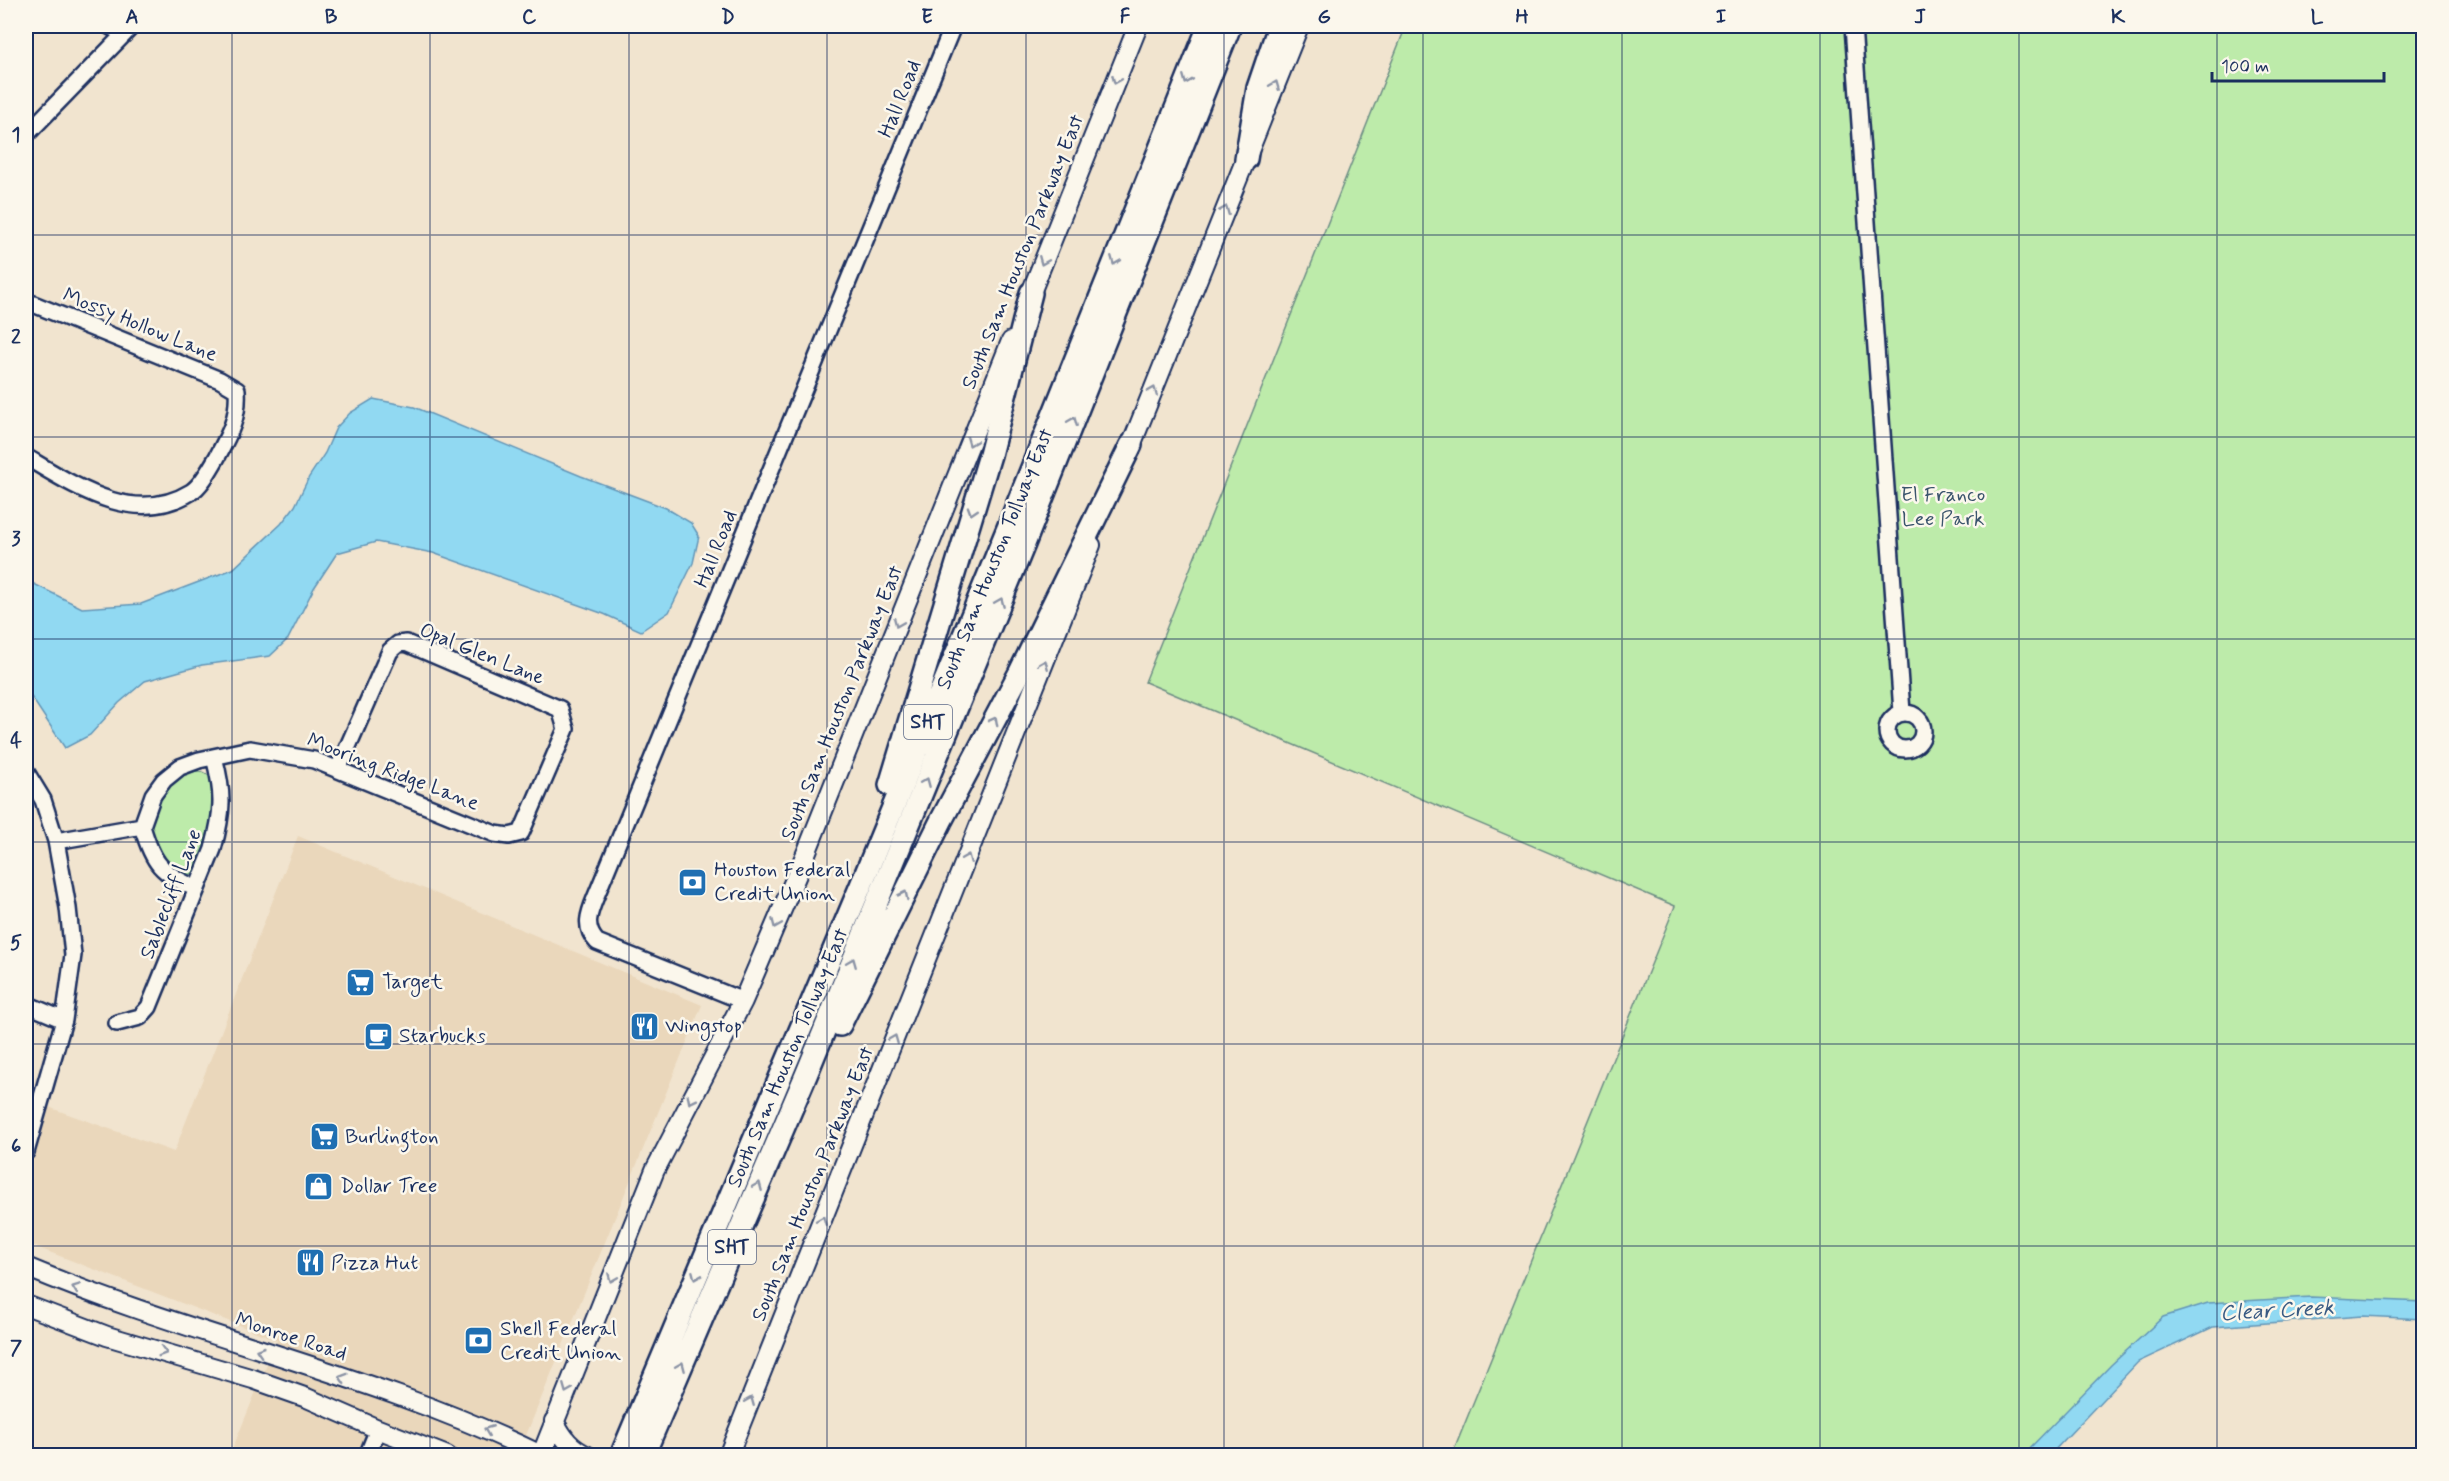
<svg xmlns="http://www.w3.org/2000/svg" width="2449" height="1481" viewBox="0 0 2449 1481" font-family="Mynerve,sans-serif">
<style>
.built{fill:#ead7bb}
.green{fill:#bdebaa;stroke:#6c8d84;stroke-width:1.5}
.water{fill:#91d9f2;stroke:#6295b7;stroke-width:1.5}
.lines{fill:none;stroke-linecap:round;stroke-linejoin:round}
.minor-casing{stroke:#1b2f5e;stroke-width:20}
.major-casing{stroke:#1b2f5e;stroke-width:22}
.highway-casing{stroke:#1b2f5e;stroke-width:26}
.minor{stroke:#fbf7ec;stroke-width:15}
.major{stroke:#fbf7ec;stroke-width:18}
.highway{stroke:#fbf7ec;stroke-width:21}
.oneway{stroke:#8b93a5}
.grid{fill:none;stroke:#1b2f5e;stroke-width:1.5;stroke-opacity:0.55}
.labels{text-anchor:middle;dominant-baseline:central;stroke-width:5;stroke-linejoin:round;paint-order:stroke}
.shield{fill:#fbf7ec;stroke:#5e6b89;stroke-width:1.5}
.shield-label{font-size:20px;font-weight:bold;fill:#1b2f5e}
.street-label{font-size:21px;fill:#1b2f5e;stroke:#fbf7ec}
.park-label{font-size:21px;fill:#3b556d;stroke:#fbf7ec}
.poi-label{font-size:21px;fill:#1b2f5e;stroke:#fbf7ec;text-anchor:start}
.water-label{font-size:22px;font-style:italic;fill:#385a83;stroke:#fbf7ec}
.neatline{fill:none;stroke:#1b2f5e;stroke-width:2}
.grid-label{font-size:20px;text-anchor:middle;font-weight:bold;fill:#1b2f5e}
</style>
<rect width="100%" height="100%" fill="#f1e4cf"/>
<filter id="ink" filterUnits="userSpaceOnUse"><feTurbulence type="fractalNoise" baseFrequency=".0167" numOctaves="2"/><feDisplacementMap in="SourceGraphic" scale="12" xChannelSelector="R" yChannelSelector="G"/><feConvolveMatrix kernelMatrix="1 2 1 2 8 2 1 2 1" color-interpolation-filters="sRGB"/></filter>
<g filter="url(#ink)">
<!-- built -->
<path class="built" d="M298,836L702,1005L518,1455H230L277,1340L26,1243V1099L174,1152Z"/>
<!-- green -->
<path class="green" d="M1406,26H2423V1309L2206,1315L2122,1366L2039,1455H1452L1675,906L1145,682Z
M188,771H200L210,776C215,794 212,879 185,875C176,873 165,862 161,855C158,849 152,841 151,834C147,806 167,785 188,771Z"/>
<!-- water -->
<path class="water" d="M373,399L414,407L581,476L666,508L691,523L699,536L693,563L669,612L641,631L604,614L433,553L376,542L337,553L314,588L288,639L270,656L202,665L145,681L119,703L90,735L65,748L26,689V580L82,608L141,604L233,569L281,524L295,506L309,477L325,453L336,428L350,413Z
M2311,1297L2423,1302V1319L2362,1316L2213,1327L2138,1362L2050,1455H2023L2111,1365L2163,1317L2208,1303Z"/>
<g class="lines">
<defs>
<path id="minor" d="M109,26L124,34
M1853,26L1902,712
M26,135L132,26
M26,301L220,380L237,390C239,418 229,435 216,459C210,469 201,486 191,492C134,527 75,486 26,457
M1887 731a18 18 0 1 1 36 0a18 18 0 1 1-36 0Z
M26,772L43,800L56,841L68,908L73,955L64,1020L26,1152
M56,841L142,826
M197,889C161,873 153,864 142,826L153,795L164,780L180,767L199,760L250,749L314,760L495,834L509,836L521,833L525,824L566,729L560,709L406,643L398,644L390,651L338,769
M743,1001L597,942C583,927 589,913 596,896L953,26
M26,1004L64,1020
M117,1023L140,1017L149,1007L213,849C223,812 224,794 214,757
M367,1456L378,1429"/>
<path id="major" d="M1026,305L1138,26
M1126,458L1299,26
M26,1267C195,1338 378,1375 543,1456
M26,1305L107,1336L253,1379L307,1398L378,1429L447,1456
M554,1421C563,1438 570,1448 588,1456
M541,1456L655,1170L743,1001L807,851L1011,341
M728,1456L1091,545"/>
<path id="highway" d="M1246,159L1258,88L1279,26
M890,785L990,455L1031,293
M840,1025L941,821L1019,674L1131,445
M621,1456L862,883L1008,528L1209,26
M643,1456L806,1075L1024,544L1230,26"/>
</defs>
<!-- minor casing -->
<use href="#minor" class="minor-casing"/>
<!-- major casing -->
<use href="#major" class="major-casing"/>
<!-- highway casing -->
<use href="#highway" class="highway-casing"/>
<!-- minor -->
<use href="#minor" class="minor"/>
<!-- major -->
<use href="#major" class="major"/>
<!-- highway -->
<use href="#highway" class="highway"/>
</g>
<!-- one-way arrows -->
<defs><path id="oneway-chevron" d="M-2-3.5L2.5 0L-2 3.5" fill="none" stroke-width="1.6" stroke-linecap="round" stroke-linejoin="round" transform="scale(1.5)"/></defs>
<g class="oneway">
<use href="#oneway-chevron" transform="translate(1116 80) rotate(112)"/>
<use href="#oneway-chevron" transform="translate(1187 80) rotate(112)"/>
<use href="#oneway-chevron" transform="translate(1275 85) rotate(-68)"/>
<use href="#oneway-chevron" transform="translate(1225 210) rotate(-68)"/>
<use href="#oneway-chevron" transform="translate(1043 261) rotate(112)"/>
<use href="#oneway-chevron" transform="translate(1115 261) rotate(112)"/>
<use href="#oneway-chevron" transform="translate(1153 391) rotate(-68)"/>
<use href="#oneway-chevron" transform="translate(1073 421) rotate(-68)"/>
<use href="#oneway-chevron" transform="translate(971 442) rotate(112)"/>
<use href="#oneway-chevron" transform="translate(972 511) rotate(107)"/>
<use href="#oneway-chevron" transform="translate(1000 602) rotate(-67)"/>
<use href="#oneway-chevron" transform="translate(898 623) rotate(112)"/>
<use href="#oneway-chevron" transform="translate(1044 664) rotate(-68)"/>
<use href="#oneway-chevron" transform="translate(994 721) rotate(-62)"/>
<use href="#oneway-chevron" transform="translate(926 782) rotate(-67)"/>
<use href="#oneway-chevron" transform="translate(967 858) rotate(-68)"/>
<use href="#oneway-chevron" transform="translate(904 895) rotate(-64)"/>
<use href="#oneway-chevron" transform="translate(776 924) rotate(113)"/>
<use href="#oneway-chevron" transform="translate(852 962) rotate(-68)"/>
<use href="#oneway-chevron" transform="translate(894 1039) rotate(-68)"/>
<use href="#oneway-chevron" transform="translate(691 1100) rotate(117)"/>
<use href="#oneway-chevron" transform="translate(758 1186) rotate(-67)"/>
<use href="#oneway-chevron" transform="translate(822 1220) rotate(-68)"/>
<use href="#oneway-chevron" transform="translate(696 1276) rotate(113)"/>
<use href="#oneway-chevron" transform="translate(612 1278) rotate(112)"/>
<use href="#oneway-chevron" transform="translate(76 1288) rotate(-159)"/>
<use href="#oneway-chevron" transform="translate(260 1351) rotate(-162)"/>
<use href="#oneway-chevron" transform="translate(163 1352) rotate(16)"/>
<use href="#oneway-chevron" transform="translate(681 1366) rotate(-67)"/>
<use href="#oneway-chevron" transform="translate(343 1378) rotate(-162)"/>
<use href="#oneway-chevron" transform="translate(567 1389) rotate(112)"/>
<use href="#oneway-chevron" transform="translate(750 1401) rotate(-68)"/>
<use href="#oneway-chevron" transform="translate(488 1430) rotate(-158)"/>
</g>
</g>
<!-- grid -->
<path class="grid" d="M232,26V1456M430,26V1456M629,26V1456M827,26V1456M1026,26V1456M1224,26V1456M1423,26V1456M1622,26V1456M1820,26V1456M2019,26V1456M2217,26V1456M26,235H2424M26,437H2424M26,639H2424M26,842H2424M26,1044H2424M26,1246H2424"/>
<!-- icons -->
<defs>
<symbol id="bank-square" viewBox="-11 -11 22 22"><rect x="-9" y="-9" width="18" height="18" rx="4" fill="#1f6fb2" stroke="#fbf7ec"/><path d="M-6-4H6V4H-6ZM0-2.3a2.3 2.3 0 1 0 0 4.6a2.3 2.3 0 1 0 0-4.6Z" fill="#fff"/></symbol>
<symbol id="supermarket-square" viewBox="-11 -11 22 22"><rect x="-9" y="-9" width="18" height="18" rx="4" fill="#1f6fb2" stroke="#fbf7ec"/><path d="M-6-5.5h2.5l.6 2H6L4.5 2H-2.5L-4.4-4H-6ZM-1.5 3.2a1.3 1.3 0 1 0 .1 0ZM3 3.2a1.3 1.3 0 1 0 .1 0Z" fill="#fff"/></symbol>
<symbol id="restaurant-square" viewBox="-11 -11 22 22"><rect x="-9" y="-9" width="18" height="18" rx="4" fill="#1f6fb2" stroke="#fbf7ec"/><path d="M-5-6h1v4h1v-4h1v4h1v-4h1v5L-1.5 .5V6h-2V.5L-5-1ZM5-6V6H3V1.5H1.5Q1.5-4 5-6Z" fill="#fff"/></symbol>
<symbol id="cafe-square" viewBox="-11 -11 22 22"><rect x="-9" y="-9" width="18" height="18" rx="4" fill="#1f6fb2" stroke="#fbf7ec"/><path d="M-5.5-4.5H6V0H3Q3 3.5 0 3.5H-2.5Q-5.5 3.5-5.5 0ZM3-3.2v2h1.7v-2ZM-6 4.5H4V6H-6Z" fill="#fff"/></symbol>
<symbol id="shop-square" viewBox="-11 -11 22 22"><rect x="-9" y="-9" width="18" height="18" rx="4" fill="#1f6fb2" stroke="#fbf7ec"/><path d="M-5-2.5h2.3a2.7 3.5 0 0 1 5.4 0H5L5.5 6h-11ZM-1.5-2.5h3a1.5 2.3 0 0 0-3 0Z" fill="#fff"/></symbol>
</defs>
<g fill-rule="evenodd">
<use href="#bank-square" x="676" y="866" width="33" height="33"/>
<use href="#supermarket-square" x="344" y="966" width="33" height="33"/>
<use href="#restaurant-square" x="628" y="1010" width="33" height="33"/>
<use href="#cafe-square" x="362" y="1020" width="33" height="33"/>
<use href="#supermarket-square" x="308" y="1120" width="33" height="33"/>
<use href="#shop-square" x="302" y="1170" width="33" height="33"/>
<use href="#restaurant-square" x="294" y="1246" width="33" height="33"/>
<use href="#bank-square" x="462" y="1324" width="33" height="33"/>
</g>
<g class="labels">
<!-- shield labels -->
<g class="shield">
<rect x="904" y="705" width="48" height="34" rx="4.5"/>
<rect x="708" y="1230" width="48" height="34" rx="4.5"/>
</g>
<g class="shield-label">
<text x="928" y="722">SHT</text>
<text x="732" y="1247">SHT</text>
</g>
<!-- street labels -->
<g class="street-label">
<text transform="translate(900 99) rotate(-68)">Hall Road</text>
<text transform="translate(1023 252) rotate(-68)">South Sam Houston Parkway East</text>
<text transform="translate(140 325) rotate(22)">Mossy Hollow Lane</text>
<text transform="translate(716 549) rotate(-68)">Hall Road</text>
<text transform="translate(995 559) rotate(-68)">South Sam Houston Tollway East</text>
<text transform="translate(482 654) rotate(22)">Opal Glen Lane</text>
<text transform="translate(842 703) rotate(-68)">South Sam Houston Parkway East</text>
<text transform="translate(393 772) rotate(21)">Mooring Ridge Lane</text>
<text transform="translate(171 894) rotate(-69)">Sablecliff Lane</text>
<text transform="translate(788 1058) rotate(-67)">South Sam Houston Tollway East</text>
<text transform="translate(813 1184) rotate(-68)">South Sam Houston Parkway East</text>
<text transform="translate(291 1337) rotate(18)">Monroe Road</text>
</g>
<!-- park labels -->
<g class="park-label">
<text x="1943" y="495">El Franco<tspan x="1943" dy="24">Lee Park</tspan></text>
</g>
<!-- poi labels -->
<g class="poi-label">
<text x="714" y="870">Houston Federal<tspan x="714" dy="24">Credit Union</tspan></text>
<text x="382" y="982">Target</text>
<text x="665" y="1026">Wingstop</text>
<text x="399" y="1036">Starbucks</text>
<text x="345" y="1137">Burlington</text>
<text x="340" y="1186">Dollar Tree</text>
<text x="331" y="1263">Pizza Hut</text>
<text x="500" y="1329">Shell Federal<tspan x="500" dy="24">Credit Union</tspan></text>
</g>
<!-- water labels -->
<g class="water-label">
<text transform="translate(2277 1311) rotate(-3)">Clear Creek</text>
</g>
</g>
<!-- margin -->
<rect width="2449" height="1481" fill="none" stroke="#fbf7ec" stroke-width="66"/>
<!-- scale -->
<path d="M2212 72v9h172v-9" fill="none" stroke="#1b2f5e" stroke-width="3"/>
<text x="2221" y="72" font-size="18" fill="#1b2f5e" stroke="#fbf7ec" stroke-width="4.5" paint-order="stroke">100 m</text>
<rect x="33" y="33" width="2383" height="1415" class="neatline"/>
<g class="grid-label">
<text x="132" y="23">A</text>
<text x="331" y="23">B</text>
<text x="529" y="23">C</text>
<text x="728" y="23">D</text>
<text x="927" y="23">E</text>
<text x="1125" y="23">F</text>
<text x="1324" y="23">G</text>
<text x="1522" y="23">H</text>
<text x="1721" y="23">I</text>
<text x="1920" y="23">J</text>
<text x="2118" y="23">K</text>
<text x="2317" y="23">L</text>
<text x="16" y="141">1</text>
<text x="16" y="343">2</text>
<text x="16" y="545">3</text>
<text x="16" y="747">4</text>
<text x="16" y="949">5</text>
<text x="16" y="1152">6</text>
<text x="16" y="1354">7</text>
</g>
</svg>
